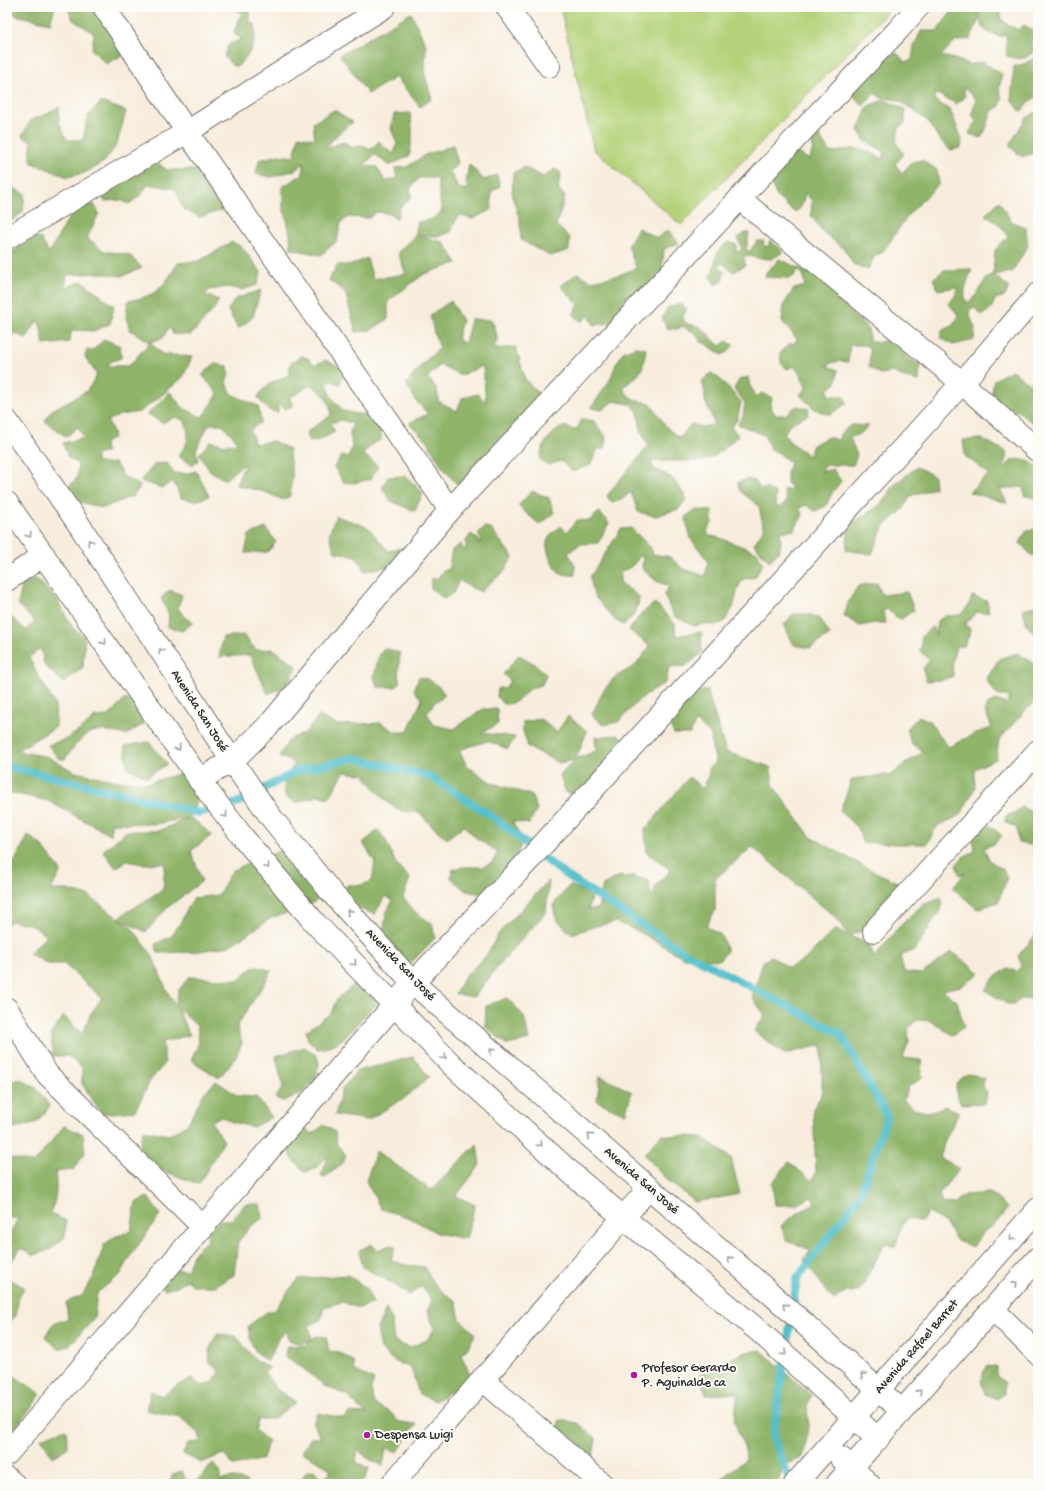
<svg xmlns="http://www.w3.org/2000/svg" width="1045" height="1491" viewBox="0 0 1045 1491" font-family="'Gochi Hand',sans-serif">
<style>
.green{fill:#b4d279;stroke:#707e52}
.forest{fill:#8fb469;stroke:#5d704a;fill-rule:evenodd}
.lines{fill:none;stroke-linecap:round;stroke-linejoin:round}
.stream{stroke:#52bfcb;stroke-width:8}
.street-casing{stroke:#736f69;stroke-width:24}
.street{stroke:#fff;stroke-width:22}
.oneway{stroke:#a0a0a0}
.poi-dot{fill:#b5179e;stroke:#fdfcf7;stroke-width:1.5}
.labels{text-anchor:middle;dominant-baseline:central;stroke-width:4;stroke-linejoin:round;paint-order:stroke}
.street-label{font-size:13px;fill:#2b2b2b;stroke:#fdfcf7}
.poi-label{font-size:13px;fill:#2b2b2b;stroke:#fdfcf7;text-anchor:start}
</style>
<rect width="100%" height="100%" fill="#fdfcf7"/>
<filter id="ink" filterUnits="userSpaceOnUse"><feTurbulence type="fractalNoise" baseFrequency=".025" numOctaves="2"/><feDisplacementMap in="SourceGraphic" scale="8" xChannelSelector="R" yChannelSelector="G"/><feConvolveMatrix kernelMatrix="1 2 1 2 8 2 1 2 1" color-interpolation-filters="sRGB"/></filter>
<filter id="wash" filterUnits="userSpaceOnUse"><feTurbulence type="fractalNoise" baseFrequency=".012" numOctaves="4" result="noise"/><feDisplacementMap in="SourceGraphic" scale="16" xChannelSelector="R" yChannelSelector="G"/><feGaussianBlur stdDeviation="0.9" result="paint"/><feColorMatrix in="noise" values="0 0 0 0 0 0 0 0 0 0 0 0 0 0 0 0 0 1.4 0 .05"/><feComposite in="paint" operator="in"/></filter>
<g filter="url(#wash)">
<rect width="100%" height="100%" fill="#f8eddd"/>
<!-- green -->
<path class="green" d="M560,7H892L681,225L594,150Z"/>
<!-- forest -->
<path class="forest" d="M8,7H55L50,23L15,15Z
M67,7H95L113,29L123,55L106,64L92,50L94,33L73,20Z
M233,7H251H250V23L255,24C256,45 252,52 238,66H233L224,56L229,44L242,39L234,34L235,29L242,14Z
M955,7H975L979,20L970,39L954,42L941,56L955,59L970,65L982,62L1002,74L999,90L1002,98L1000,106L992,111L986,129L981,138L969,134L973,126L977,122L972,114L976,99L963,87L965,96L957,104L935,93L934,100L950,110L962,139L961,148L950,150L939,139L929,122L899,100L881,98L875,93L863,106L852,94V80L882,57L897,53L905,62L912,60L914,46L921,31H937Z
M977,7H1001C999,22 1006,23 1018,30L1024,25L1037,34L1031,42L1035,51C1024,60 1020,60 1007,56L1006,35L1000,37L988,32L982,27Z
M411,13L426,45L425,75L432,99L420,107L396,77L368,94L340,55Z
M1038,56V96L1029,102L1021,112L1011,99L1014,66L1024,64Z
M884,100L905,109V123L899,127L896,143L904,154L895,164L902,173L912,162L922,160L937,170L939,184L909,214L882,253L875,255L868,270L853,264L845,250L823,232L811,215L812,201L805,193C803,200 803,210 794,212L777,197L771,183L795,152L810,160L813,147L811,140L817,132L829,152C836,153 843,150 851,149C862,147 873,154 884,159V151L865,141L858,130L868,106Z
M101,102L126,111L117,144L104,162L84,173L68,177L32,163L30,153L32,142L22,136L31,120L47,114L59,107V122L67,140H83L88,116Z
M334,110L353,122L340,132L324,149L344,142L353,148L363,145L370,150L379,141L384,147L394,154L397,143L391,129L394,114L410,113C413,131 413,139 409,156L389,166L375,154L364,166L377,167L385,181L397,179L395,168L407,167L425,155L440,150L453,145L458,163L450,172L459,189H468L466,183L469,164L484,180L497,175L500,186L491,192L492,209L473,219L458,215L451,232L440,236H418L443,242L457,263L424,274L388,301V319L371,330L356,332L345,292L329,280L337,265H351L367,258L373,279L406,274L398,252L415,235L418,222L430,220L442,212L437,178H419L410,189L412,196L400,208L397,218L386,213L376,212L369,218L348,217L341,223L337,241L321,255L291,249L290,234L286,216L283,208L282,187L303,174L304,163L295,170L272,177L256,174L259,160L279,155L294,157L299,136L315,139L313,123Z
M1038,111V152L1022,157L1009,146L1026,118Z
M154,160L167,170H195L223,197V210L200,217L183,209L176,189L148,184L141,195L129,204L121,200L104,201L101,187Z
M524,167L543,177L555,169L561,173L558,188L565,197L556,225L570,238L569,250L550,256L521,240L520,220L512,196L513,173Z
M13,188L25,194L23,212L7,225V193Z
M999,201L1011,221L1026,228L1028,246L1012,272L994,275L1009,287L1005,296L995,299C993,307 989,312 981,315L975,308L969,309L970,316L975,328L974,340L953,345L941,338V331L952,326L959,316L949,304L955,296L957,287L938,290L937,287L933,279L944,270L972,269C968,280 961,292 967,303C978,298 980,284 990,275H993L995,250L1008,236L999,224L985,215Z
M94,204L99,213L87,238L104,251L130,255L142,268L122,276L99,273L67,275L65,288L82,281L114,306L110,324L94,331L72,330L69,342L44,345L40,324L37,321L27,338L7,331V294L8,293L7,292V248L15,251L28,234L41,239L49,253L68,219L81,207Z
M638,228L657,238L668,230L679,243L664,249L661,279L612,323L594,325L589,315L582,322L573,314L579,305L561,286L577,273L592,281L619,275L636,268L628,245Z
M745,233H749L746,251H750L757,241H764L763,245L768,247L770,240L783,252L772,259L758,258L744,255L745,265L734,272L722,263L719,266L724,271L723,281L715,285L711,276C717,261 713,250 729,242L737,245L735,252L742,250L738,238Z
M232,242L242,247L261,272L257,285L242,290L228,287L209,290L205,295L219,300L214,309L191,335L173,334L171,329L168,328L163,338L150,342L162,354L192,357L183,377L161,396L139,412L120,415L107,421L111,427L114,437L105,443L106,452L96,455V462L105,464L115,463L123,476L141,486L133,496L103,508L80,502L63,492L77,478L78,464L68,457L63,443L84,438L78,427L66,437L45,421L52,410L87,391L97,375L85,357L87,350L92,351L104,339L120,346L121,358L112,361L107,366H129L150,342L130,330L126,317L128,301C159,295 161,289 178,263L199,261Z
M779,259C800,269 825,277 841,295C846,301 848,311 854,316C865,326 869,322 869,340L877,343L891,339L900,347L906,356L920,366L919,381L905,378L893,372L880,374L869,367L870,350L866,345H850L848,362C840,361 834,360 827,366L838,370L836,383L828,390L829,396H844L847,403L831,414C816,413 810,405 800,395L806,388L801,375L794,366L787,369L781,363L780,352L790,344H794L797,339L782,321L784,304L794,289L805,286L803,274L798,270L793,277L788,278L765,277L766,272L775,264Z
M261,290L253,317L238,329L228,310L235,299Z
M451,301L462,321L457,338L465,344L471,319L492,320L498,339L493,349L516,347L525,379L551,407L466,495L442,467L428,442L409,423L428,414L417,402L406,384L423,363L440,348L434,333L430,315ZM440,365L461,375L483,366L486,403L478,394L462,398L457,411L438,401C439,391 435,384 427,378Z
M681,304L687,309L683,316L685,323L701,327L720,346L727,341L733,345L728,352L722,355L705,343L701,342L694,331H690L683,326L677,329L667,328L662,318L668,307Z
M635,347L646,348C643,371 642,374 623,387C629,400 637,401 650,403L668,429L680,438L691,424L702,427L714,425L711,414L705,401V393L702,381L711,373L720,379L741,402L737,421L731,427L739,436L715,456L701,461H651L653,468L672,478L687,498L679,509L655,516L638,512L631,492L621,500L612,503L607,496C620,478 635,463 648,446L641,430L638,412L631,404L613,401L602,410L591,408L610,380L616,364L623,352Z
M302,356L309,359L315,365L325,360L345,369L340,384L327,380L330,395L343,411L357,414H375L381,429V440L373,443L363,454L378,466L371,479L354,483L343,482L334,467L342,456L348,458L352,447L350,432L353,424L342,420L330,423L335,432L319,440L309,442L307,432L331,415C330,398 323,393 310,385L297,394L290,396L292,406L285,409L278,403V412C268,413 263,404 258,397C266,383 275,381 290,375V364Z
M214,364L228,366L229,374L226,383L233,395L258,406L261,422L250,430L255,444L273,441L289,449C289,457 291,464 292,472C293,480 289,486 291,495L283,500L265,492L236,485L245,464L237,469L225,480L209,470L199,454L211,441L225,445L237,443L233,436L221,424H209L196,450L198,461L193,466L178,456C189,442 190,438 185,421L176,417L162,423L148,414L170,392L182,407L201,417L207,411L218,394L202,375Z
M1012,370L1029,384L1038,375V425L1030,421L1017,410L1004,422L989,409L994,380Z
M748,377L750,386L757,397L762,393L772,398L770,407L776,415H785L797,406L809,409L808,415L791,423L784,434L789,441L809,456L813,445L828,437L839,440L840,434L851,425L869,426L861,433L850,438L857,455L853,465H826L821,472L833,469L841,481L832,493L826,506L815,511L806,505L799,508L803,515L794,530L780,532C782,547 781,552 769,561L754,544L765,527L763,526L759,506L739,490L738,482L747,479L755,481L761,490L766,488L776,493L775,502L778,508L787,502L783,489L789,491L792,488L787,483V472L790,463L780,454L770,448L764,435L738,424L743,416L745,403L734,389L739,380Z
M582,419L594,421L606,437L605,449H598L590,465L573,472L561,461L548,465L540,459C542,443 551,432 565,426L573,430L577,429Z
M982,439L1007,452L1004,468L1012,460C1020,459 1030,460 1036,466C1040,470 1038,492 1037,498L1025,496L1023,487L1000,489L1007,503L969,492L989,474L965,456L963,440Z
M167,463L174,473L185,474L196,471L209,496L195,501L181,498L173,481L162,488L140,481L155,464Z
M917,467L934,476L935,488L910,496L903,510L883,527L872,554L846,550L849,525L880,505L896,483Z
M406,476L423,493L415,511L391,501L382,488L388,477Z
M532,491L549,498L554,513L540,525L518,506Z
M696,510L712,511V523L707,531L709,536L717,537L757,552L763,563L755,577L743,579L738,588L733,608L724,622L714,625L704,624L694,626L674,616L664,595L669,586L656,581L642,568L643,557L640,555C635,565 630,569 620,571V582L639,597C638,611 634,617 623,625L614,619L594,596L590,577L621,529L631,528L651,548L652,554L670,557L683,569L705,576L708,561L691,539L685,517Z
M599,512L609,523L598,543L580,544L568,553L575,565V575C571,575 566,575 562,574C555,571 545,551 547,543C548,536 555,531 561,526L567,532L577,520L589,521Z
M336,516L368,527L388,551L423,543L401,576L384,567L365,571L356,556L335,552L329,534Z
M484,527L490,528L513,557L503,573L491,582L481,592L468,586L459,580L454,592L444,599L431,588V579L438,578L442,572L450,568V560L452,550L461,544L463,549L466,548V541L471,534L479,540L480,543L482,541L478,534Z
M266,528L276,542L268,552L245,553L249,535Z
M1038,529V553L1032,556L1020,543L1027,530Z
M37,579L57,600L73,628L85,637L83,667L64,683L44,665L41,648L29,657L37,674L55,704L56,727L16,751L48,757L75,772L113,780L148,783L188,771L206,776L190,817L212,835L191,851L202,881L167,908L146,932L120,919L133,929L152,955L166,989L175,1005L179,990L189,977L238,980L254,966L272,971L237,1026L242,1043L236,1057L219,1078L191,1060L199,1042L197,1026L176,1007L190,1035L162,1042L165,1063L150,1081L135,1111L102,1114L82,1084V1068L68,1056H53L51,1034L64,1016L82,1034L91,1013L102,998L64,964H48L29,953L47,936L30,924L10,921L7,925V864L13,865L28,835L42,846L61,871L51,890H67L89,896L118,918L163,889L165,863L142,864L126,861L116,868L103,851L127,831H159L188,818L155,824L111,823V835L48,801L7,792V616H10L26,630L35,622L18,605L22,585Z
M877,583L882,595L907,592L914,610L900,620L887,609L883,611L885,623H875L860,626L844,616L849,601L858,586Z
M170,590L182,595L178,608L185,618L194,622L182,631L168,627L169,615L161,598Z
M972,596L987,601L989,611L985,613L976,612L966,624L971,631L964,646H956L952,662L953,676L942,680L926,681L923,668L930,660L920,651L922,636L933,626L936,635L937,621L945,616L960,615L969,605Z
M655,603L675,624L676,636L701,632L702,653L686,666L669,667L666,682L640,699L618,722L603,725L592,715L603,691L615,677L636,665L650,646L629,630L642,613Z
M1038,605V635C1027,629 1025,621 1023,609Z
M793,614C816,614 818,614 830,635L810,648L794,645L784,625Z
M243,635L256,650L273,649L297,666L287,686L268,694L250,655L219,657L223,637Z
M384,648L400,653L398,678L401,682L396,687H377L374,677L378,658Z
M1018,653L1036,665L1038,664V699L1023,713L999,740L996,759L974,769L975,787L961,815L937,826L927,844H897L862,842L859,830L840,811L852,779L893,774L905,763L924,752L911,743L907,729L919,716L931,722L938,734L949,747L976,733L992,728L985,711L986,706L995,700L1007,704L1010,696H998L986,680L999,659Z
M519,655L535,664L546,674L542,685C539,686 535,686 532,688C520,694 522,704 503,704L497,697L498,688H505L510,681L503,674Z
M419,677C431,679 438,684 445,695L434,703L427,713L434,725L454,729L483,709H497L498,724L481,733L515,737L508,749L487,741L459,750L467,766L492,783L531,795L537,809L529,824L512,821L523,841L511,865L482,894L466,891L451,878L452,870L462,867H482L492,863L498,852L476,838L464,825L447,839L430,824L419,812C412,812 402,812 396,809C384,801 372,785 363,773L359,774L344,772L329,798L319,795L296,803L285,796L284,781L295,763L279,756L290,739L305,733L319,716L337,725L381,723L396,732H407L422,700L414,690Z
M707,690L726,752L770,767L774,787L811,837L867,868L899,883L884,920L850,936L870,945L874,958L897,929L923,904L941,898L943,905L915,950L900,956L904,972L922,974L952,952L980,973L961,986L943,990L957,1001L964,1027L952,1035L931,1021L916,1020L908,1029L909,1041L903,1058L921,1060L922,1078L909,1086L903,1100C919,1113 927,1115 945,1106L959,1112L945,1140L940,1158L959,1169L939,1194L942,1203L954,1204L964,1195L990,1193L1008,1208L996,1223L982,1233L973,1247L957,1241L945,1223L928,1211L922,1222L907,1218L902,1225L895,1247L885,1243L860,1290L840,1294L834,1301L804,1260L811,1250L787,1241L781,1226L789,1219L816,1202L810,1197L796,1205H775L772,1183L789,1162L812,1181L816,1172L813,1109L822,1094V1045L784,1054L754,1031L765,1015L752,997L763,962L771,956L789,968L804,960L835,929L849,935L834,916L752,847L715,879V911L706,926L721,935L727,951L719,960L684,958L638,931L616,922L596,926L571,934L556,919L553,905L570,885L592,895L588,909H598L603,885L617,877L633,876L649,881L650,891L653,898L655,886L671,870L647,853L645,830L689,777L703,789L709,774L708,768L716,762L712,747L711,735L696,721L690,734H674L669,722L694,693Z
M125,699L141,707L144,724L126,735C89,726 87,730 65,759H59L48,745L66,739L79,731L95,717L109,716Z
M568,716L587,731L576,759L596,751L595,737L618,735L631,747L582,793H566L560,775L575,760L559,763L528,747L523,731V722L540,719L557,732Z
M149,742L167,764L147,777L127,767L125,746Z
M1022,807L1034,814L1038,830V846L1018,843L1017,828L1005,822L1006,816L1014,813Z
M987,823L1002,836L994,844L984,848L990,861L1004,870L1007,878L998,902L977,909L953,888L965,873L960,875L956,865L963,857L975,851L973,838Z
M378,830L385,839L396,864L410,878L403,897L417,914L432,923L435,938L409,965L381,942L387,911L393,901L385,896L375,914L358,909L343,895L347,885H362L372,881L375,862L363,843Z
M288,848L321,897L306,908L273,917L229,946L194,952L158,953L155,944L172,936L183,918L187,908L194,898L218,895L232,871L250,862Z
M549,880L546,912L501,963L474,997L455,994L464,977L486,956L499,933Z
M1038,932V998L1021,999L1014,1004H1007L985,990L994,978L1008,968L1017,972L1022,966L1018,956Z
M358,981L381,1001C375,1006 369,1010 364,1016C350,1031 340,1047 317,1049L308,1040L306,1031L331,1013L337,999Z
M507,998L524,1016L529,1040L507,1045L485,1026L486,1006Z
M305,1047L317,1056L319,1063L316,1079L302,1093L284,1101L275,1098L283,1088L276,1056Z
M413,1057L429,1077L406,1097L368,1120L335,1115L342,1089L357,1071Z
M967,1074L974,1075L984,1079L983,1087L987,1092L984,1103L961,1104L957,1097L956,1083Z
M600,1076L632,1092L625,1114L597,1101Z
M21,1079L36,1088L50,1106L37,1122L7,1131V1083Z
M216,1081L238,1096L256,1097L272,1117L253,1127L232,1122L221,1116L211,1122L224,1141L199,1184L155,1168L139,1149L143,1130L169,1135L187,1125L204,1093Z
M324,1125L335,1132L337,1145L344,1152L346,1157L340,1166L325,1177L321,1176L328,1157L323,1160L317,1167L305,1172L291,1158L286,1140L301,1130L306,1129L312,1134Z
M64,1126L83,1134L85,1153L73,1170L55,1172C57,1187 57,1199 50,1213L66,1221L65,1237L51,1249L34,1255L21,1248L7,1267V1240L18,1218H7V1163L10,1158L34,1163Z
M661,1135L703,1137L731,1158L740,1194L695,1202L666,1179L644,1154Z
M477,1144L480,1165L456,1196L475,1205L466,1239L437,1233L410,1218L381,1209L366,1181L376,1151L431,1190Z
M148,1197L160,1215L132,1254L121,1274L97,1293L94,1319L69,1346L59,1349L45,1337C52,1325 53,1319 68,1320L66,1302L82,1296L94,1276L104,1245L114,1237L131,1231L136,1202Z
M245,1204H260L263,1218L250,1227L238,1242L234,1275L215,1286H194L187,1280L177,1286L165,1290L159,1277L173,1270H188C190,1257 197,1247 208,1241L207,1232L220,1220H231Z
M371,1244L378,1250L390,1245L395,1246L391,1260L405,1265L425,1267C434,1286 439,1290 456,1301L460,1319L475,1334L468,1348L461,1354L470,1375L457,1388L435,1401L419,1394L411,1368L394,1361L381,1349L377,1328L386,1309L391,1318L394,1341L409,1348L427,1340L435,1328L427,1311L432,1301L422,1286L409,1295L395,1285L363,1267L359,1251Z
M348,1275L366,1288L373,1304L359,1308L342,1302L324,1307L321,1319L309,1326L312,1339C303,1344 295,1345 287,1338L288,1330L279,1337L268,1361C252,1353 251,1343 248,1326L267,1312L275,1310L290,1289L299,1279Z
M7,1277L10,1280L24,1287L19,1298L15,1316L7,1324Z
M217,1334L236,1336L255,1360L270,1368L265,1373L276,1389L296,1402L273,1419H259L255,1430L268,1441L263,1459L234,1466L223,1454L201,1463L183,1454L188,1443L201,1442L199,1433L180,1417L146,1410L151,1391L162,1396L178,1385L192,1379L202,1386L214,1382L219,1371L209,1361L211,1346Z
M316,1336L326,1337L329,1351L339,1352L354,1362V1370L374,1380L371,1389L374,1404L390,1412L399,1422L417,1424L406,1438L398,1452L386,1448L383,1466L367,1458L358,1450L356,1462L369,1468L365,1479L358,1484H302L303,1483L302,1478L307,1471L314,1470L323,1481L331,1470L319,1461L301,1452L311,1438H321L313,1423L318,1413L344,1418L349,1413L367,1414L358,1407L347,1395L326,1387L304,1369L285,1356L287,1346L306,1345Z
M761,1350L811,1395L807,1406L809,1429L803,1457L784,1466L777,1484H721V1479L746,1459L745,1449L734,1421L738,1393L706,1395L700,1374L743,1353Z
M986,1366L996,1367V1375L1005,1383L1004,1394L997,1399L985,1394L981,1380Z
M11,1374L41,1394L7,1439V1375Z
M559,1420L578,1423L596,1438L593,1457L582,1456L558,1437Z
M66,1429L68,1447L53,1457L41,1438Z
M213,1463L220,1471V1480L234,1478L247,1482V1484H169L173,1474L182,1471L187,1483L195,1484Z"/>
<g class="lines">
<!-- stream -->
<path class="stream" d="M7,766L199,813L237,803L297,771L354,758L431,777L493,817L564,874L682,951L841,1034L887,1116L860,1195L797,1279L773,1437L791,1484"/>
</g>
</g>
<g filter="url(#ink)">
<g class="lines">
<defs>
<path id="street" d="M104,7L187,132L450,510
M507,7L549,66
M740,199L962,383L1038,451
M7,238L187,132L384,7
M7,421L80,526L232,761L270,816L331,892L413,983L760,1284L902,1411
M7,503L209,793L242,836L315,923L451,1064L580,1181L760,1332L878,1439
M7,580L44,555
M199,780L232,761L269,725L450,510L820,112L899,29L918,7
M874,931L1038,751
M7,1009L47,1074L203,1227
M993,1309L1038,1354
M482,1379L602,1484
M7,1454L413,983L529,860L962,383L1038,294
M841,1458L869,1484
M7,1478L14,1484
M392,1484L649,1188
M795,1484L1038,1209
M837,1484L1038,1258"/>
</defs>
<!-- street casing -->
<use href="#street" class="street-casing"/>
<!-- street -->
<use href="#street" class="street"/>
</g>
<!-- one-way arrows -->
<defs><path id="oneway-chevron" d="M-2-3.5L2.5 0L-2 3.5" fill="none" stroke-width="1.6" stroke-linecap="round" stroke-linejoin="round"/></defs>
<g class="oneway">
<use href="#oneway-chevron" transform="translate(29 535) rotate(55)"/>
<use href="#oneway-chevron" transform="translate(90 542) rotate(-123)"/>
<use href="#oneway-chevron" transform="translate(104 642) rotate(55)"/>
<use href="#oneway-chevron" transform="translate(161 651) rotate(-123)"/>
<use href="#oneway-chevron" transform="translate(178 748) rotate(55)"/>
<use href="#oneway-chevron" transform="translate(225 815) rotate(53)"/>
<use href="#oneway-chevron" transform="translate(267 866) rotate(50)"/>
<use href="#oneway-chevron" transform="translate(349 912) rotate(-132)"/>
<use href="#oneway-chevron" transform="translate(354 963) rotate(46)"/>
<use href="#oneway-chevron" transform="translate(492 1051) rotate(-139)"/>
<use href="#oneway-chevron" transform="translate(444 1057) rotate(46)"/>
<use href="#oneway-chevron" transform="translate(590 1136) rotate(-139)"/>
<use href="#oneway-chevron" transform="translate(540 1144) rotate(42)"/>
<use href="#oneway-chevron" transform="translate(1012 1238) rotate(131)"/>
<use href="#oneway-chevron" transform="translate(730 1259) rotate(-139)"/>
<use href="#oneway-chevron" transform="translate(1015 1284) rotate(-49)"/>
<use href="#oneway-chevron" transform="translate(785 1306) rotate(-139)"/>
<use href="#oneway-chevron" transform="translate(784 1353) rotate(42)"/>
<use href="#oneway-chevron" transform="translate(863 1375) rotate(-139)"/>
<use href="#oneway-chevron" transform="translate(919 1392) rotate(-48)"/>
</g>
</g>
<!-- markers -->
<g class="poi-dot">
<circle cx="634" cy="1375" r="4"/>
<circle cx="367" cy="1435" r="4"/>
</g>
<g class="labels">
<!-- street labels -->
<g class="street-label">
<text transform="translate(199 711) rotate(57)">Avenida San José</text>
<text transform="translate(400 965) rotate(46)">Avenida San José</text>
<text transform="translate(641 1181) rotate(41)">Avenida San José</text>
<text transform="translate(917 1347) rotate(-49)">Avenida Rafael Barret</text>
</g>
<!-- poi labels -->
<g class="poi-label">
<text x="642" y="1368">Profesor Gerardo<tspan x="642" dy="15">P. Aguinalde ca</tspan></text>
<text x="375" y="1435">Despensa Luigi</text>
</g>
</g>
<!-- margin -->
<rect width="1045" height="1491" fill="none" stroke="#fdfcf7" stroke-width="24"/>
</svg>
